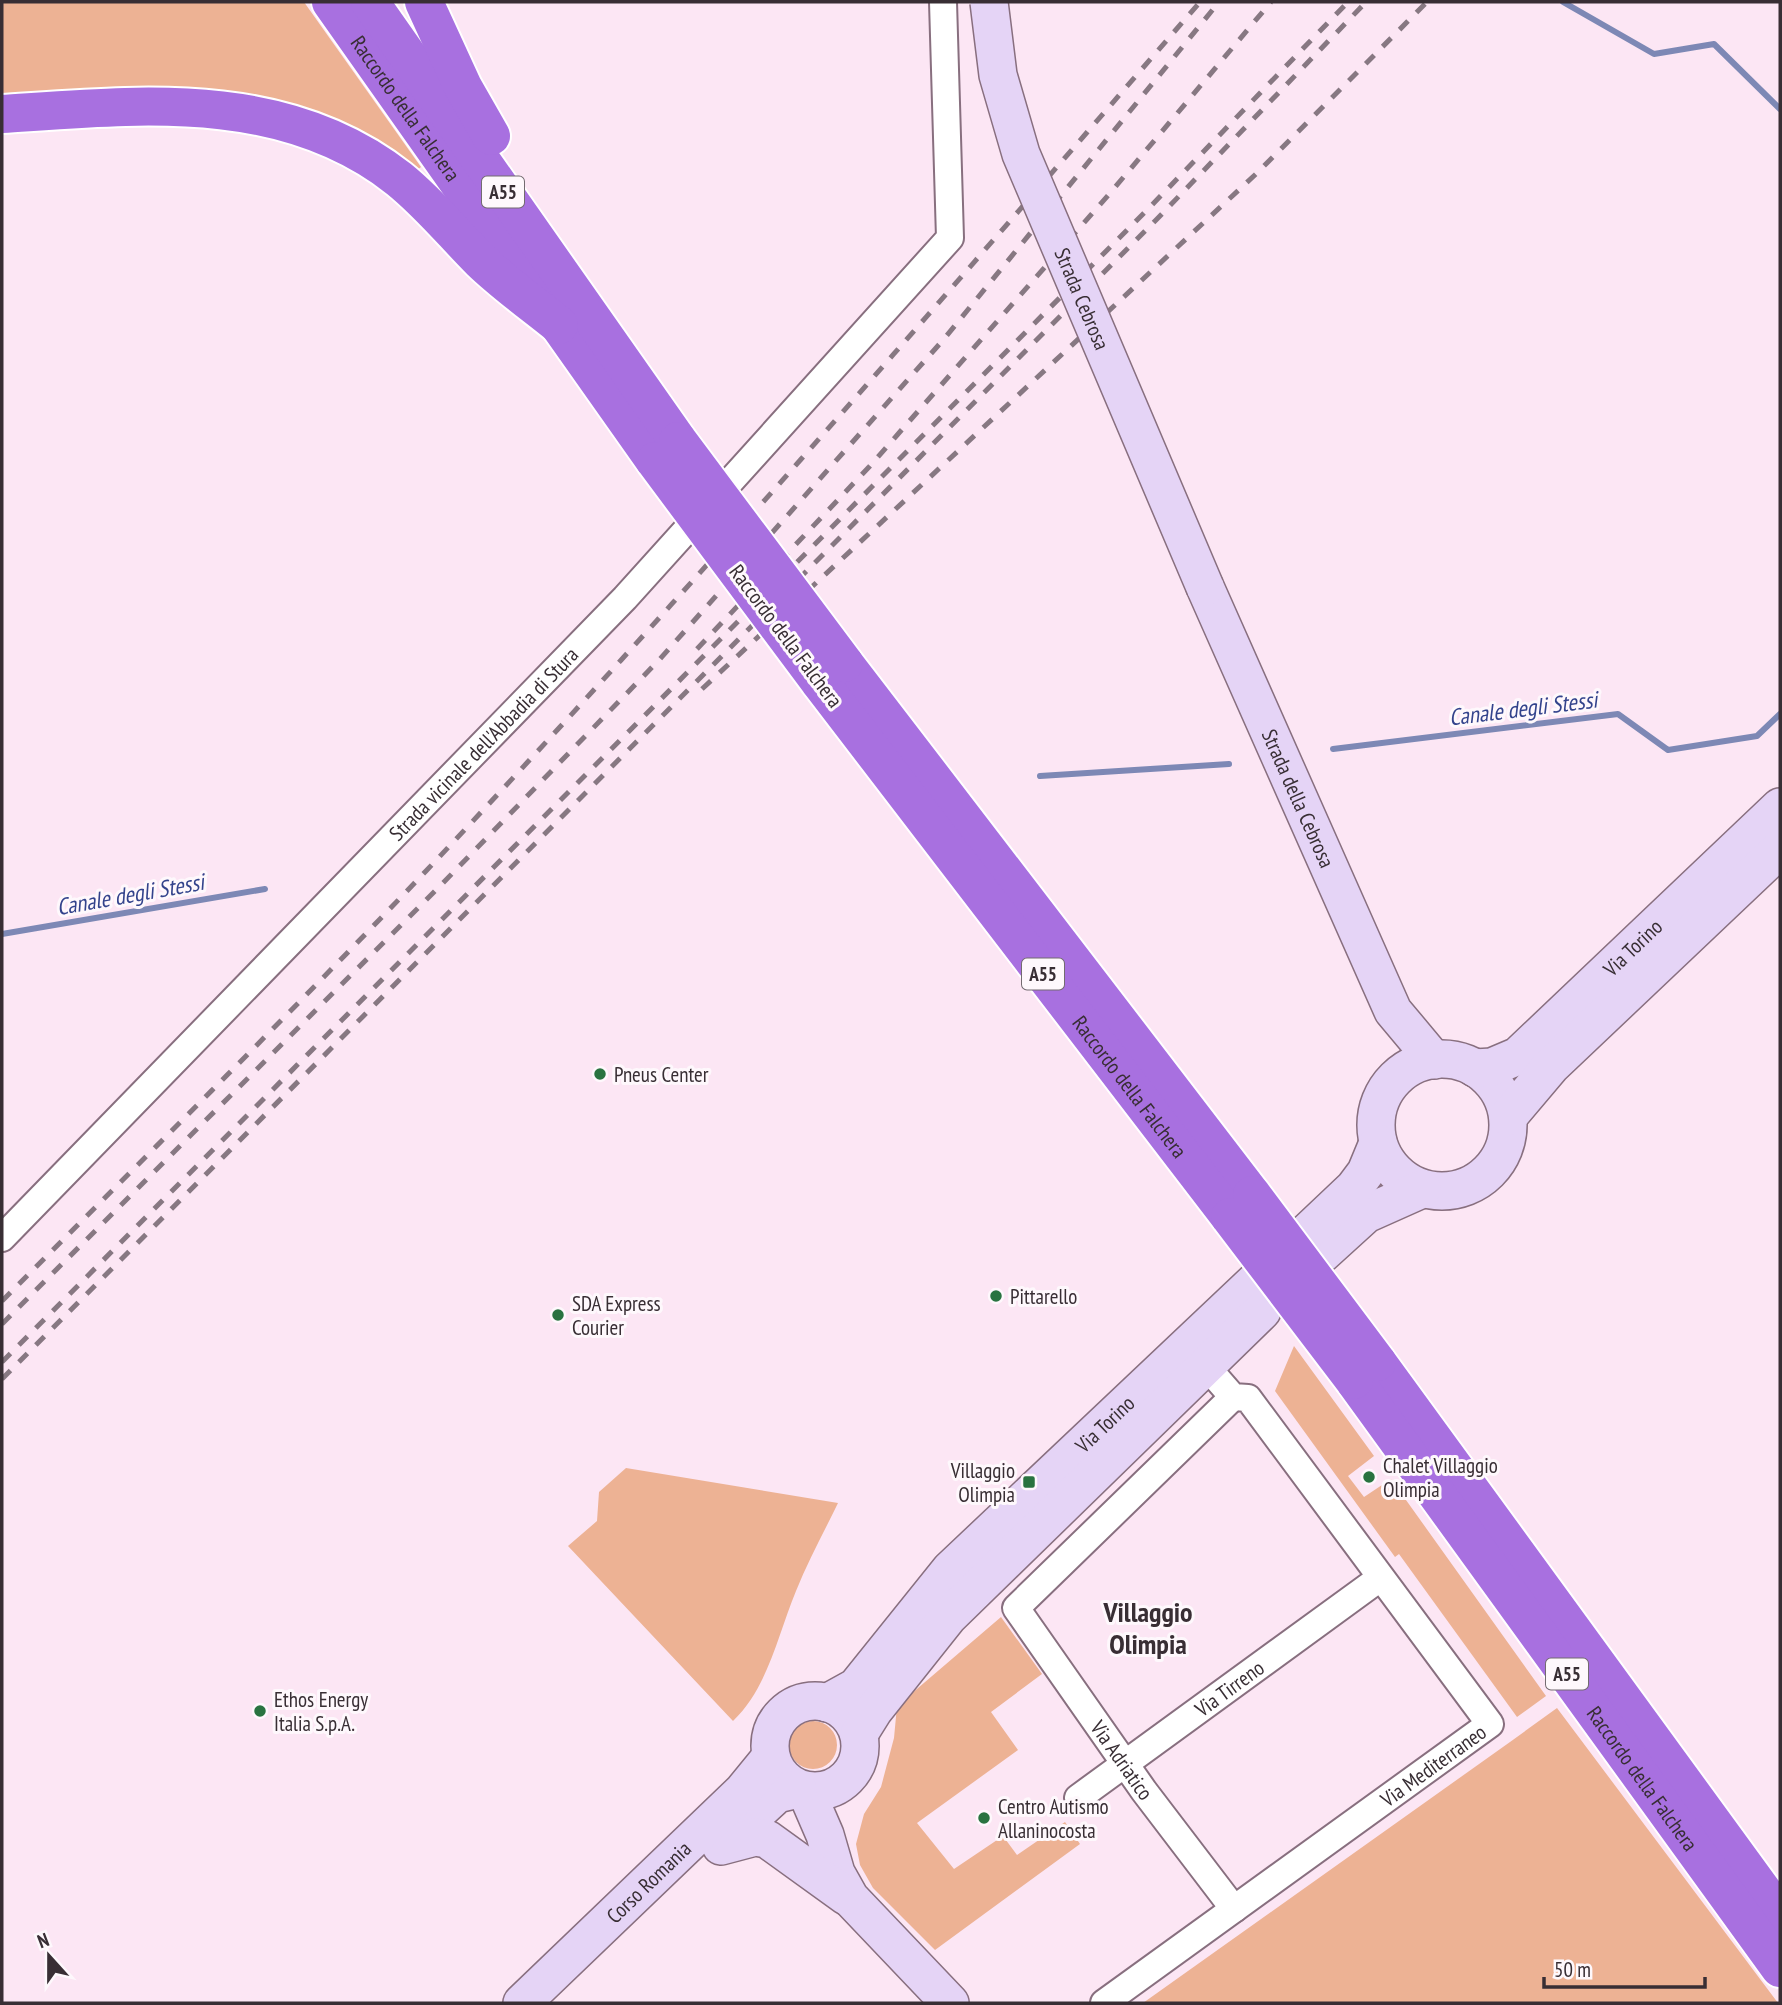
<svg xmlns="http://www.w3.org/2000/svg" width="1782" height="2005" viewBox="0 0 1782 2005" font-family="'PT Sans Narrow',sans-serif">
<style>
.green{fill:#edb294}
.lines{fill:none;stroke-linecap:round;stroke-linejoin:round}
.stream{stroke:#7d88b5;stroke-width:6}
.minor-casing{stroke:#886f7f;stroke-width:30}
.secondary-casing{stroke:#886f7f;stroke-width:40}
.motorway-casing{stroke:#fff;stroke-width:42}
.minor{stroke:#fff;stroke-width:26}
.secondary{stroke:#e5d4f6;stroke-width:37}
.motorway{stroke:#a870e0;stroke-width:38}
.rail{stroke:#877882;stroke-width:5;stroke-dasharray:12 12;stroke-linecap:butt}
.secondary-bridge-casing{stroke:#886f7f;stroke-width:40;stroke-linecap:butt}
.motorway-bridge-casing{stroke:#fff;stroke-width:42;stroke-linecap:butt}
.secondary-bridge{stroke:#e5d4f6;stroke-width:37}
.motorway-bridge{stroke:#a870e0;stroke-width:38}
.poi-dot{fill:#297340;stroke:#fef8fc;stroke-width:2.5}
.labels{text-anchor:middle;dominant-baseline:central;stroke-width:6;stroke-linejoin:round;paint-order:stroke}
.shield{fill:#fef8fc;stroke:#736b70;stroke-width:2}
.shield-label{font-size:19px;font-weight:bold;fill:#382e34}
.street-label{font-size:21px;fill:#382e34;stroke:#fef8fc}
.poi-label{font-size:21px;fill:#382e34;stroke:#fef8fc;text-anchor:start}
.water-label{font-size:23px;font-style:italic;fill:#33438c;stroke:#fef8fc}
.district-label{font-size:28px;font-weight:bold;fill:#382e34;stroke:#fef8fc}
</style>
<rect width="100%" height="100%" fill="#fce6f4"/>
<!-- green -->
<path class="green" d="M2,2H304L421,167L415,172L382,149L2,99Z
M1294,1346L1374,1456L1348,1476L1364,1497L1391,1479L1546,1696L1517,1717L1399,1554L1395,1557L1275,1391Z
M626,1468L838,1503C824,1532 808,1561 796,1591C778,1634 768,1688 733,1721L568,1546L597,1521L599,1492Z
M1001,1617L1042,1674L991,1712L1018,1750L917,1823L954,1869L1003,1836L1017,1855L1065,1822L1080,1844L935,1950L873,1888L860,1865L856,1844L864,1814L881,1787L894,1738L897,1706Z
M1557,1708L1778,2003H1143L1510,1742Z
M789 1745a24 24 0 1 1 48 0a24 24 0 1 1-48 0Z"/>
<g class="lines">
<!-- stream -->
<path class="stream" d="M1563,2L1654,54L1714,44L1780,109
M1333,749L1618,714L1668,750L1757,736L1780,714
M1040,776L1229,764
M2,934L265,889"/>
<defs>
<g id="minor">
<path id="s1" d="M2,1238L625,598L950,238L943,2"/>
<path id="s2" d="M1233,1397L1016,1608L1144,1791L1234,1909"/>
<path id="s3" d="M1078,1798L1380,1578"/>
<path id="s4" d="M1104,2003L1490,1724L1248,1398L1233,1397L1206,1366"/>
</g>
<g id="secondary">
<path id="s5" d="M1205,587L1393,1011L1434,1060"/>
<circle cx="1442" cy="1125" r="66"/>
<path id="s6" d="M1475,1068L1492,1067L1518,1056L1780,807"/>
<path d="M1508,1117L1551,1066L1780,849"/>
<path d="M1322,1254L1366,1214L1422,1189"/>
<circle cx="815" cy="1746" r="45"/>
<path id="s7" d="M827,1703L856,1687L950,1570L1354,1188L1366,1172L1378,1143"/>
<path d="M859,1734L874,1710L948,1617L1262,1311"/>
<path d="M806,1791L825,1835L836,1873L850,1898L950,2003"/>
<path d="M724,1843L777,1794L798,1789"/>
<path d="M721,1846L755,1837L767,1839L846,1896"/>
<path id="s8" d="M522,2003L743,1791L770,1758"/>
</g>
<g id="motorway">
<path id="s9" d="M331,2L655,461"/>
<path d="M370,2L678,441"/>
<path d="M424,2L463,87L491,136"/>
<path d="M2,114C138,105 284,88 399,179C430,204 453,233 481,261C505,284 533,304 559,325"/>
<path d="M844,663L1252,1195"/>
<path id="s10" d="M819,681L1230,1217"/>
<path d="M1377,1362L1780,1915"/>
<path id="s11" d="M1354,1380L1780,1968"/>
</g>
</defs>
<!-- minor casing -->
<use href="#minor" class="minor-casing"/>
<!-- secondary casing -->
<use href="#secondary" class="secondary-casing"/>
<!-- motorway casing -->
<use href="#motorway" class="motorway-casing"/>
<!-- minor -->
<use href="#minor" class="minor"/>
<!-- secondary -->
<use href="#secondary" class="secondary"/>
<!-- motorway -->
<use href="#motorway" class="motorway"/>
<!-- rail -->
<path class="rail" d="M697,649L869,467L1111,192L1271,2
M702,689L1257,173L1427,2
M2,1301C144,1158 287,1017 426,871C692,589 946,295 1200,2
M2,1324L442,884L660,659L944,339L1219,2
M2,1362L1148,209L1348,2
M2,1379L1157,219L1366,2"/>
<defs>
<g id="secondary-bridge">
<path id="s12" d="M989,2L998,75L1021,154L1205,587"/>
</g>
<path id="motorway-bridge" d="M678,441L844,663
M655,461L819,681
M1252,1195L1377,1362
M1230,1217L1354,1380"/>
</defs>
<!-- secondary-bridge casing -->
<use href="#secondary-bridge" class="secondary-bridge-casing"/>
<!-- motorway-bridge casing -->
<use href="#motorway-bridge" class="motorway-bridge-casing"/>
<!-- secondary-bridge -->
<use href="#secondary-bridge" class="secondary-bridge"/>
<!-- motorway-bridge -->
<use href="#motorway-bridge" class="motorway-bridge"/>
</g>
<!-- markers -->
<g class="poi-dot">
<circle cx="600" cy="1074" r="7"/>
<circle cx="996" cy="1296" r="7"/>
<circle cx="558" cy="1315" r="7"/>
<circle cx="1369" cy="1477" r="7"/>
<rect x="1022" y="1475" width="14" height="14" rx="3.5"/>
<circle cx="260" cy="1711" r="7"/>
<circle cx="984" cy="1818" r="7"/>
</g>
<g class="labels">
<!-- shield labels -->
<g class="shield">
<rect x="482" y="176.5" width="42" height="31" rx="5"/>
<rect x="1022" y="958.5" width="42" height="31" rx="5"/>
<rect x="1546" y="1658.5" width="42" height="31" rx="5"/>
</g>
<g class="shield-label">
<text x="503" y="192">A55</text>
<text x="1043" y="974">A55</text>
<text x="1567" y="1674">A55</text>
</g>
<!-- street labels -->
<g class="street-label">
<text stroke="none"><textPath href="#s9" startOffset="130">Raccordo della Falchera</textPath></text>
<text stroke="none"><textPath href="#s12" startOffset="313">Strada Cebrosa</textPath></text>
<text transform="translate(786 636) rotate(53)">Raccordo della Falchera</text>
<text stroke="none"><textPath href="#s1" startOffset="690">Strada vicinale dell'Abbadia di Stura</textPath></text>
<text stroke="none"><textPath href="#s5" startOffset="231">Strada della Cebrosa</textPath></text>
<text stroke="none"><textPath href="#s6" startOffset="203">Via Torino</textPath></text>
<text stroke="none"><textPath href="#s10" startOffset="511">Raccordo della Falchera</textPath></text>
<text stroke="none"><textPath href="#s7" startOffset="396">Via Torino</textPath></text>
<text stroke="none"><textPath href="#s3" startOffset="187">Via Tirreno</textPath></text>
<text stroke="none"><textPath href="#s2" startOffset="488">Via Adriatico</textPath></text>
<text stroke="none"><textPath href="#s4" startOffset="406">Via Mediterraneo</textPath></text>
<text stroke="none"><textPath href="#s11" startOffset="492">Raccordo della Falchera</textPath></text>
<text stroke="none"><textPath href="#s8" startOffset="175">Corso Romania</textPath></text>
</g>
<!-- poi labels -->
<g class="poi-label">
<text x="614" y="1074">Pneus Center</text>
<text x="1010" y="1296">Pittarello</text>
<text x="572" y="1303">SDA Express<tspan x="572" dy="24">Courier</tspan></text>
<text x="1383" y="1465">Chalet Villaggio<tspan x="1383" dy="24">Olimpia</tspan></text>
<text x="1015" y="1470" text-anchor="end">Villaggio<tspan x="1015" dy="24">Olimpia</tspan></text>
<text x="274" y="1699">Ethos Energy<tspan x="274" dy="24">Italia S.p.A.</tspan></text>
<text x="998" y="1806">Centro Autismo<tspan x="998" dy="24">Allaninocosta</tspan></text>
</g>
<!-- water labels -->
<g class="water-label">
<text transform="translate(1523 708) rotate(-7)">Canale degli Stessi</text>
<text transform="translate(130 894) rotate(-10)">Canale degli Stessi</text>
</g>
<!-- district labels -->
<g class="district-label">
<text x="1148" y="1611">Villaggio<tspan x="1148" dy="32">Olimpia</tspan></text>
</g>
</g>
<!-- border -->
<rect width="1782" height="2005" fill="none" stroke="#382e34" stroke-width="7"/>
<!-- north arrow -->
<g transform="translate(49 1956) rotate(339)" stroke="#fef8fc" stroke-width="5" paint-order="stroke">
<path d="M0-5L12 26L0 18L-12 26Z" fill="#382e34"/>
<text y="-10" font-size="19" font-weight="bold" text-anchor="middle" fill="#382e34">N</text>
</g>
<!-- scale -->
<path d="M1544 1977v10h161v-10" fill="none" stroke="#382e34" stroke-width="3.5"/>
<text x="1554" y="1977" font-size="21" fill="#382e34" stroke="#fef8fc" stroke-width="5" paint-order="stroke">50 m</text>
</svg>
